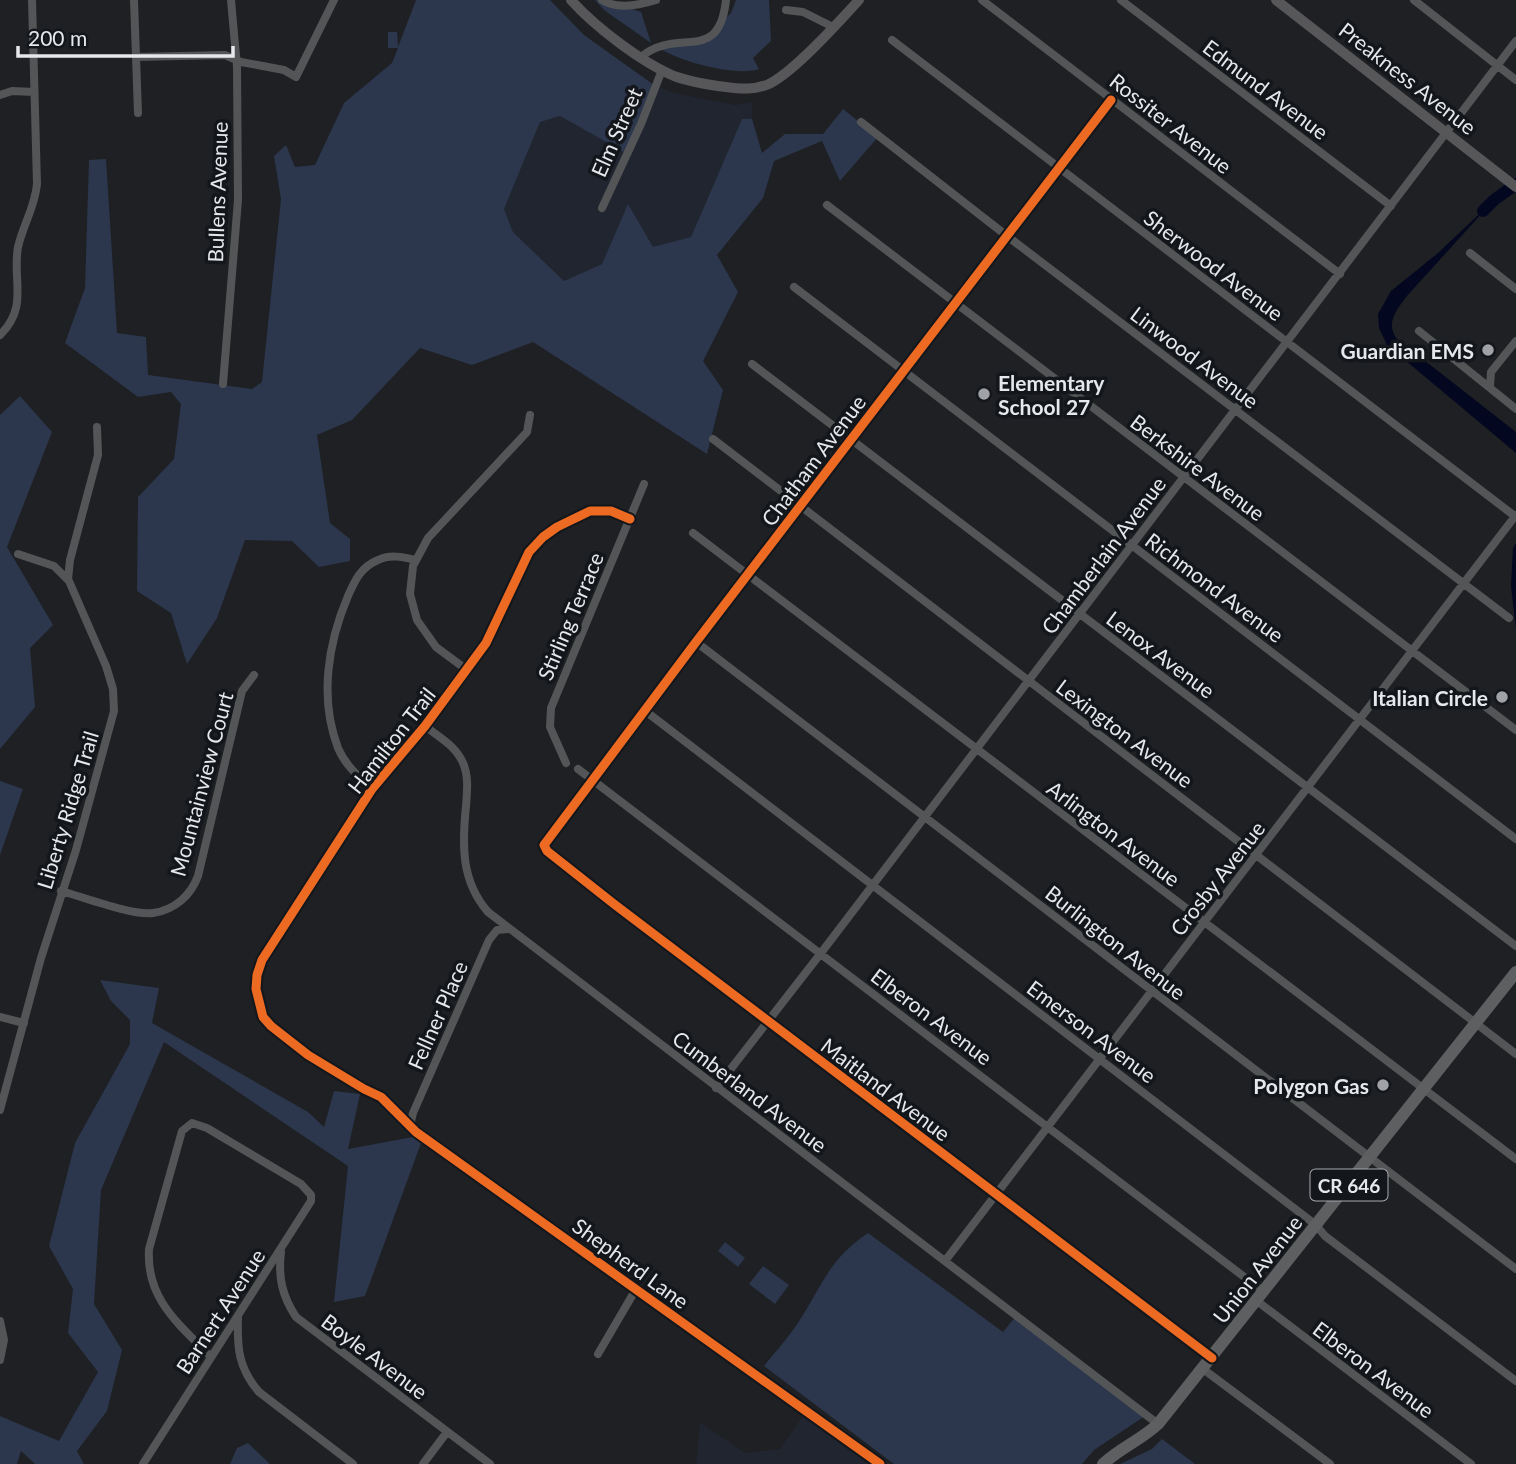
<svg xmlns="http://www.w3.org/2000/svg" width="1516" height="1464" viewBox="0 0 1516 1464" font-family="Lato,sans-serif">
<style>
.built{fill:#20252f}
.green{fill:#2c374d}
.water{fill:#03071f}
.lines{fill:none;stroke-linecap:round;stroke-linejoin:round}
.river{stroke:#03071f;stroke-width:12}
.minor{stroke:#545556;stroke-width:8}
.secondary{stroke:#575759;stroke-width:10}
.primary{stroke:#5e5f60;stroke-width:12}
.cycleway-casing{stroke:#13161b;stroke-width:13}
.cycleway{stroke:#ed6a23;stroke-width:9}
.poi-dot{fill:#a0a2a5;stroke:#13161b;stroke-width:2.5}
.labels{text-anchor:middle;dominant-baseline:central;stroke-width:7;stroke-linejoin:round;paint-order:stroke}
.shield{fill:#13161b;stroke:#a7a9ad;stroke-width:2}
.shield-label{font-size:19px;font-weight:bold;fill:#e6e8eb}
.street-label{font-size:21px;fill:#e6e8eb;stroke:#13161b}
.poi-label{font-size:21px;font-weight:bold;fill:#e6e8eb;stroke:#13161b;text-anchor:end}
</style>
<rect width="100%" height="100%" fill="#1e2023"/>
<!-- built -->
<path class="built" d="M657,86L674,93L735,105L752,102V119H742L691,237L653,248L628,205L602,264L564,281L513,232L504,209L540,121L560,116L630,155Z
M803,1416L891,1464H696L700,1422L745,1453L780,1449Z"/>
<!-- green -->
<path class="green" d="M416,0H550L584,35L654,85L631,156L560,116L540,122L504,209L513,232L564,281L602,264L628,204L653,247L691,237L742,119H752L762,153L785,134H823L843,109L878,137L840,181L822,141L774,161L763,198L717,255L738,292L703,361L723,390L707,454L533,342L472,365L420,348L352,420L317,435L330,523L350,539V561L319,567L292,541L245,540L217,618L187,664L171,613L137,591L138,497L174,459L181,404L171,392L138,397L65,343L85,288L89,160L106,159L117,333L146,337L148,375L252,389L262,382L281,199L274,156L286,145L295,167L315,165L344,103L392,63L398,48H388V32H397L398,47Z
M595,0H608L641,12L651,43L604,10Z
M736,0H769L771,41L753,58L759,69C736,77 676,61 656,46L707,37L731,13Z
M20,396L52,432L7,547L53,625L30,648L35,707L0,749V415Z
M0,781L23,789L0,855Z
M100,980L159,988L152,1023L308,1112L324,1127L334,1091L360,1094L348,1149L424,1135L365,1296L334,1302L348,1166L164,1042L101,1190L94,1304L122,1350L107,1411L77,1451L84,1464H35L21,1451L17,1464H0V1416L59,1441L98,1372L68,1333L73,1289L49,1246L75,1143L130,1044V1020L111,1001Z
M868,1233L1003,1332L1016,1316L1145,1416L1094,1450L1082,1464H894L764,1366C775,1352 788,1338 798,1323C822,1286 829,1259 868,1233Z
M725,1242L745,1258L738,1267L718,1251Z
M763,1266L789,1285L775,1304L749,1284Z
M1162,1439L1195,1464H1120L1152,1449Z
M248,1443L270,1464H230L237,1448Z"/>
<!-- water -->
<path class="water" d="M1494,200L1406,297C1397,310 1385,323 1397,339L1516,432V453L1387,345L1379,328L1378,314L1391,291L1438,253Z
M1516,543V629L1511,586L1513,548Z"/>
<g class="lines">
<!-- river -->
<path class="river" d="M1483,211L1494,200L1516,184"/>
<!-- minor -->
<path class="minor" d="M134,0L138,113
M602,0C617,10 640,5 656,0
M982,0L1340,274
M1121,0L1391,206
M1414,0L1516,80
M786,10L803,12L833,27
M892,40L1516,517
M136,57L225,55L241,62L284,70L296,77L334,0
M641,57C677,26 719,66 726,0
M0,95L12,91L34,92
M1111,100L696,642L544,845L547,851L614,904L1212,1358
M861,122L1007,236L1509,618
M827,205L1516,730
M602,208L641,124L662,70
M1470,253L1516,289
M794,287L1516,839
M1419,331L1516,409
M0,335C29,307 12,280 18,247C23,225 35,207 37,184L32,0
M752,364L1516,946
M223,384L238,200L237,67L231,0
M1490,386L1491,372L1516,341
M713,439L1516,1054
M630,519L611,511H590L557,527L543,537L529,552L486,643L425,726L372,789L262,960L257,975L256,989L263,1017L271,1026L308,1055L364,1089L381,1097L416,1132L880,1464
M693,533L1516,1159
M68,579L70,560L98,455L97,427
M696,642L1516,1269
M467,670L436,647L417,620L410,594L413,566L428,538L527,432L530,415
M644,710L1316,1225L1325,1236L1516,1381
M425,726C439,737 456,746 463,763C469,776 467,792 466,806C462,845 461,881 488,912L1158,1424
M566,763L550,727L551,708L644,484
M578,769L1264,1292
M372,789C359,777 345,765 338,748C319,698 328,643 348,596C355,580 361,567 378,560C390,554 403,557 415,560
M61,891C83,897 133,916 153,913C175,910 191,895 198,876L242,691L254,675
M0,1017L24,1023
M716,1088L821,953L1516,41
M0,1110L41,958L76,850L114,711L113,689L106,666L69,581L54,566L18,554
M413,1129L411,1121L413,1113L489,940L497,930L508,929
M281,1252C278,1277 282,1296 296,1317L490,1464
M945,1261L1516,515
M1257,1301L1471,1464
M238,1316C237,1347 238,1368 259,1392L353,1464
M0,1321L4,1340L0,1360
M598,1354L636,1289
M1203,1369L1330,1464
M143,1464L311,1201V1195L301,1184L207,1128L192,1123L182,1131L149,1249C146,1299 178,1323 211,1357
M423,1464L447,1432"/>
<!-- secondary -->
<path class="secondary" d="M571,0C594,26 641,62 674,76C690,82 710,85 726,87C741,89 755,90 769,84C794,72 839,22 859,0
M1276,0L1516,187"/>
<!-- primary -->
<path class="primary" d="M1103,1464C1120,1448 1141,1440 1158,1424L1516,972"/>
<defs>
<path id="cycleway" d="M1111,100L696,642L544,845L547,851L614,904L1212,1358
M630,519L611,511H590L557,527L543,537L529,552L486,643L425,726L372,789L262,960L257,975L256,989L263,1017L271,1026L308,1055L364,1089L381,1097L416,1132L880,1464"/>
</defs>
<!-- cycleway casing -->
<use href="#cycleway" class="cycleway-casing"/>
<!-- cycleway -->
<use href="#cycleway" class="cycleway"/>
</g>
<!-- markers -->
<g class="poi-dot">
<circle cx="1488" cy="350" r="7"/>
<circle cx="984" cy="394" r="7"/>
<circle cx="1502" cy="697" r="7"/>
<circle cx="1383" cy="1085" r="7"/>
</g>
<g class="labels">
<!-- shield labels -->
<rect class="shield" x="1310.5" y="1169.5" width="77" height="31" rx="5"/>
<g class="shield-label">
<text x="1349" y="1185">CR 646</text>
</g>
<!-- street labels -->
<g class="street-label">
<text transform="translate(1408 78) rotate(38)">Preakness Avenue</text>
<text transform="translate(1266 89) rotate(37)">Edmund Avenue</text>
<text transform="translate(1171 123) rotate(38)">Rossiter Avenue</text>
<text transform="translate(616 132) rotate(-66)">Elm Street</text>
<text transform="translate(217 192) rotate(-88)">Bullens Avenue</text>
<text transform="translate(1214 265) rotate(37)">Sherwood Avenue</text>
<text transform="translate(1195 357) rotate(37)">Linwood Avenue</text>
<text transform="translate(813 460) rotate(-53)">Chatham Avenue</text>
<text transform="translate(1198 467) rotate(37)">Berkshire Avenue</text>
<text transform="translate(1103 555) rotate(-53)">Chamberlain Avenue</text>
<text transform="translate(1215 587) rotate(37)">Richmond Avenue</text>
<text transform="translate(570 616) rotate(-67)">Stirling Terrace</text>
<text transform="translate(1161 654) rotate(37)">Lenox Avenue</text>
<text transform="translate(1125 733) rotate(37)">Lexington Avenue</text>
<text transform="translate(391 740) rotate(-52)">Hamilton Trail</text>
<text transform="translate(201 784) rotate(-75)">Mountainview Court</text>
<text transform="translate(67 810) rotate(-73)">Liberty Ridge Trail</text>
<text transform="translate(1114 833) rotate(37)">Arlington Avenue</text>
<text transform="translate(1217 878) rotate(-52)">Crosby Avenue</text>
<text transform="translate(1116 942) rotate(38)">Burlington Avenue</text>
<text transform="translate(437 1015) rotate(-66)">Fellner Place</text>
<text transform="translate(932 1016) rotate(37)">Elberon Avenue</text>
<text transform="translate(1092 1031) rotate(37)">Emerson Avenue</text>
<text transform="translate(886 1089) rotate(37)">Maitland Avenue</text>
<text transform="translate(750 1091) rotate(37)">Cumberland Avenue</text>
<text transform="translate(631 1263) rotate(36)">Shepherd Lane</text>
<text transform="translate(1257 1269) rotate(-52)">Union Avenue</text>
<text transform="translate(220 1311) rotate(-57)">Barnert Avenue</text>
<text transform="translate(375 1356) rotate(37)">Boyle Avenue</text>
<text transform="translate(1374 1369) rotate(37)">Elberon Avenue</text>
</g>
<!-- poi labels -->
<g class="poi-label">
<text x="1474" y="350">Guardian EMS</text>
<text x="998" y="382" text-anchor="start">Elementary<tspan x="998" dy="24">School 27</tspan></text>
<text x="1488" y="697">Italian Circle</text>
<text x="1369" y="1085">Polygon Gas</text>
</g>
</g>
<!-- scale -->
<path d="M18 46v10h215v-10" fill="none" stroke="#e6e8eb" stroke-width="3.5"/>
<text x="28" y="46" font-size="21" fill="#e6e8eb" stroke="#13161b" stroke-width="5" paint-order="stroke">200 m</text>
</svg>
